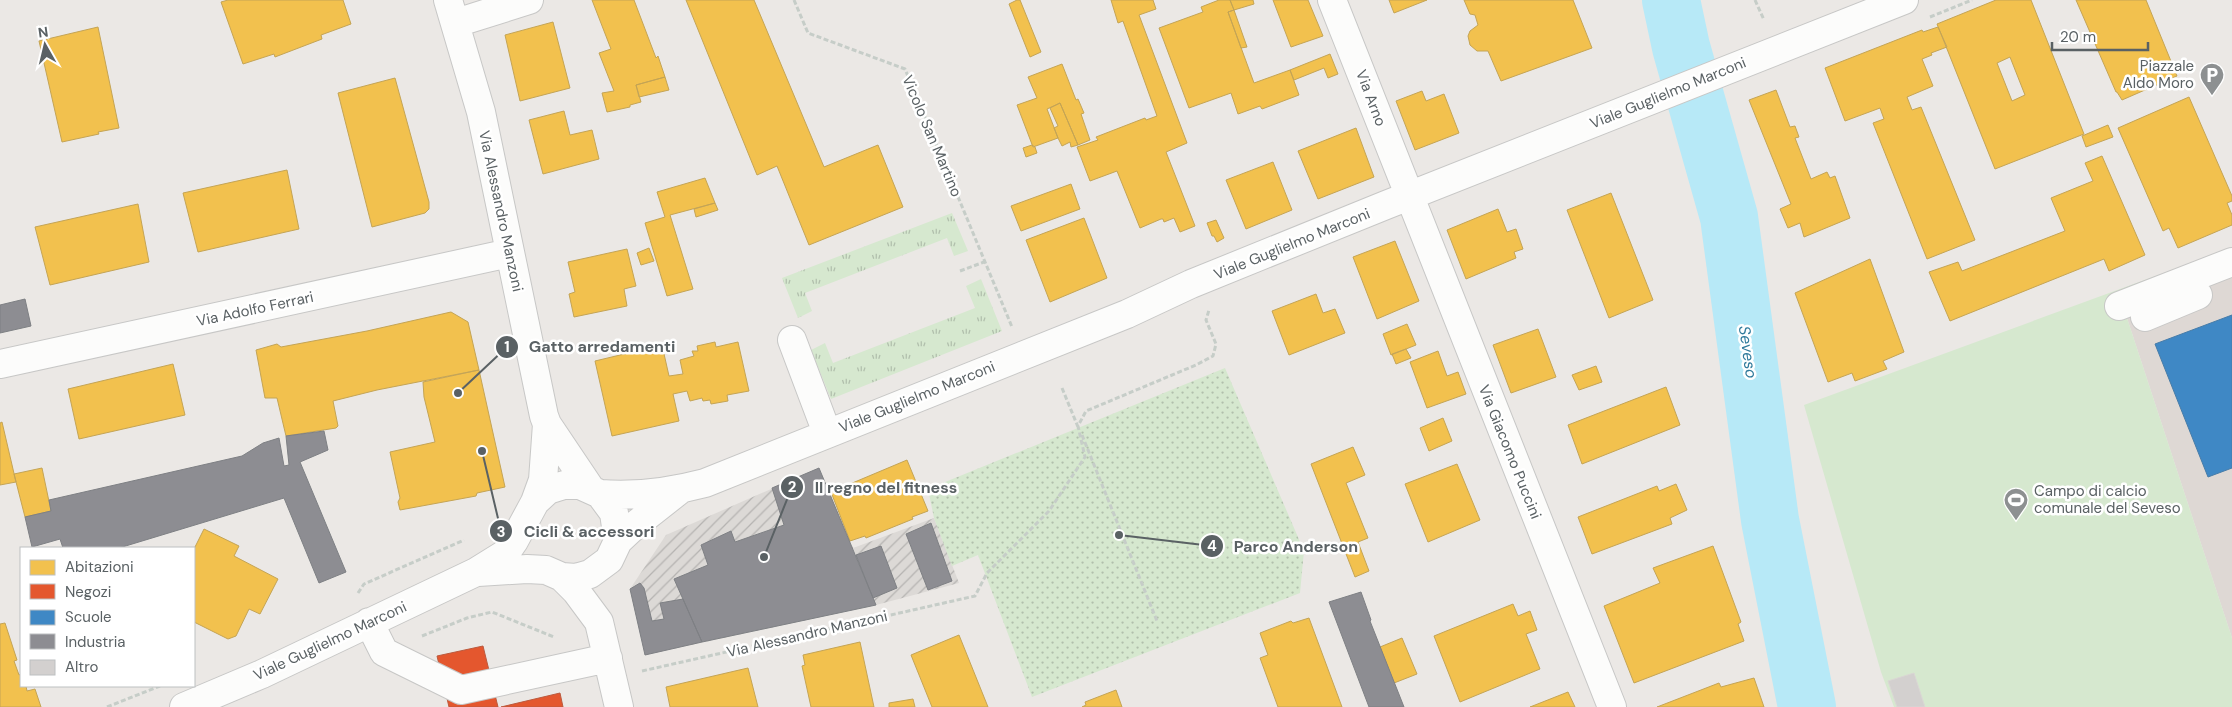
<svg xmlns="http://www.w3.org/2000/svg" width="2232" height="707" viewBox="0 0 2232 707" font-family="'DM Sans',sans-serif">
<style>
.industrial{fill:url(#industrial-furrows)}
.education{fill:#ded8d4}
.grass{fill:url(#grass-tufts)}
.park{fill:url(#park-dots)}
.garden{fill:#d6e8cf}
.homes{fill:#f2c14e;stroke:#c4a455;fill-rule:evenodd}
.shops{fill:#e4572e;stroke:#bb5a3e}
.schools{fill:#3f88c5;stroke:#477ca8}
.industry{fill:#8d8d92;stroke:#7e8084}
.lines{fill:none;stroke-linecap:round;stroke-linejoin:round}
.river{stroke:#b7e9f7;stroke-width:58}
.building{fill:#d3d0cf;stroke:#dad7d4}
.minor-casing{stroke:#c7c7c6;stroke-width:30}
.path{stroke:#c6cdc8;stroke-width:3;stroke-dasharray:5 2.5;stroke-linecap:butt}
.minor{stroke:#fcfcfb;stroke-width:28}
.labels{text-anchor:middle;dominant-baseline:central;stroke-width:5;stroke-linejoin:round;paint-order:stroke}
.poi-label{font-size:15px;fill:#5a6164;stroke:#fff;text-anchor:end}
.street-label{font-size:15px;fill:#5a6164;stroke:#fff}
.water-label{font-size:16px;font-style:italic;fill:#317b9c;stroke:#fff}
.leader{fill:none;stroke:#5a6164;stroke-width:2}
.callout-dot{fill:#5a6164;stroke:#fff;stroke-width:2}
.mark-label{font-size:15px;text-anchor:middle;font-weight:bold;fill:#fff}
.callout-label{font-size:16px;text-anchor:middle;font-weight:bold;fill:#5a6164;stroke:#fff;stroke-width:5;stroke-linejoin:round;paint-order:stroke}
</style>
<defs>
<pattern id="industrial-furrows" width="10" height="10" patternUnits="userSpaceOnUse" patternTransform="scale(1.25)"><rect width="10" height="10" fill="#dcd9d6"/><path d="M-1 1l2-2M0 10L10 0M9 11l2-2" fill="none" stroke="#b5b3b1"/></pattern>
<pattern id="grass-tufts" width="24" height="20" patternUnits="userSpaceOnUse" patternTransform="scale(1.25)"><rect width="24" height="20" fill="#d6e8cf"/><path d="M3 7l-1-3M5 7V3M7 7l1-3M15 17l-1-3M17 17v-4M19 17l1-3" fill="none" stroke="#b1bfac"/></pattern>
<pattern id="park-dots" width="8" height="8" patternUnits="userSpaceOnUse" patternTransform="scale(1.25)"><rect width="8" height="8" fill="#d6e8cf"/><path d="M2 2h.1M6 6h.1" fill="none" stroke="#b1bfac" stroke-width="1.8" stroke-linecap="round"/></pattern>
</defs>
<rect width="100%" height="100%" fill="#ebe8e5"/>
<!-- industrial -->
<path class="industrial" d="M819,468L853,548L934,518L959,583L876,605L645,655L630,589L666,535Z"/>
<!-- education -->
<path class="education" d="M2232,272V638L2126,315Z"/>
<!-- grass -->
<path class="grass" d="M952,213L968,251L954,256L947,238L805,293L812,311L798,318L782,278Z
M981,279L1002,331L831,399L811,350L825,343L833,363L975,308L966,286Z"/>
<!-- park -->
<path class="park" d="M1225,368L1304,551L1300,593L1032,697L978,555L952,566L934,518L928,489Z"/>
<!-- garden -->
<path class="garden" d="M2232,248V272L2126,315L2232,638V707H1894L1881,672L1804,405Z"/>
<!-- homes -->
<path class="homes" d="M228,0H343L351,24L321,35L322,39L275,57L274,54L243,64L221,2Z
M592,0H634L656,58L658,56L665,77L636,85L641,102L630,105V107L607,112L602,93L614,91L599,53L611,49Z
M686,0H754L824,167L878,145L903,207L809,245L777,166L757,175Z
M1017,0H1020L1041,52L1030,57L1009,4Z
M1111,0H1153L1156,9L1139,15L1187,143L1166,152L1195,226L1180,232L1174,218L1164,222L1163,219H1161L1140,228L1117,171L1090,181L1077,147L1098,140L1096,137L1145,118L1146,120L1157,116L1123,21L1118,23Z
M1219,0H1230L1234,10L1228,12L1254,83L1290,70L1299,95L1262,109L1260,106L1238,114L1231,93L1189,108L1159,28L1203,12L1201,7Z
M1230,0H1253L1254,4L1234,10Z
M1273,0H1308L1323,36L1291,47Z
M1389,0H1427L1394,13Z
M1464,0H1573L1592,48L1501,81L1488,51H1477L1470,45L1468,36L1470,31L1478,25L1475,15L1470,14Z
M1996,0H2031L2084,134L1995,169L1937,24ZM2010,57L2025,95L2012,101L1997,63Z
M2076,0H2146L2177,76L2122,100L2117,92H2116Z
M1234,10L1247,47L1241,48L1228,12Z
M553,22L570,88L520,101L505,35Z
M98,27L119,128L98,132L99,134L62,142L39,41Z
M1938,27L1947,47L1931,53L1932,55L1922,59L1933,86L1907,97L1912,110L1921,107L1975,240L1927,259L1873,123L1884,119L1880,108L1845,121L1825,68L1922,30L1923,32Z
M1330,54L1338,74L1328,78L1324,68L1294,80L1290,70Z
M1062,64L1076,100L1078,99L1084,113L1081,114L1090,140L1078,145L1060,103L1047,109L1058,138L1033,147L1017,105L1037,98L1028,77Z
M665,77L669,90L639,97L636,85Z
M395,78L429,202V209L425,213L372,227L338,93Z
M1776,90L1790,127L1795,126L1799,137L1795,138L1811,179L1827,172L1830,178L1835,176L1850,218L1804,237L1800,223L1788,228L1780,209L1791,204L1749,100Z
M1422,91L1426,101L1444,94L1459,133L1415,150L1396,101Z
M2189,97L2232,196V201L2227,203L2232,215V225L2178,248L2169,228L2163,231L2118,128Z
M1060,103L1078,145L1071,147L1070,142L1062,146L1058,138L1054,128L1058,126L1050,108Z
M564,111L570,135L592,130L599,159L543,174L529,120Z
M2108,125L2113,137L2086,147L2082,136Z
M1356,128L1374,177L1318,199L1298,151Z
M1032,145L1035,147L1037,153L1026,157L1023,148Z
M2102,156L2145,255L2109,271L2104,259L1950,321L1929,272L1958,262L1962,271L2065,231L2051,198L2093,181L2085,163Z
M1273,162L1292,210L1246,229L1226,180Z
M287,170L299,229L198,252L183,193Z
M705,178L715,203L670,215L693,289L667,296L645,223L665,217L657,192Z
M1071,184L1080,209L1021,231L1011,206Z
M1611,193L1653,300L1609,318L1567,210Z
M715,203L718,210L696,217L694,209Z
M138,204L149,262L50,285L35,227Z
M1498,209L1507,232L1516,229L1523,249L1514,252L1516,258L1466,279L1447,230Z
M1084,218L1107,278L1050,302L1026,240Z
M1216,220L1224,238L1217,242L1214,236H1212L1207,223Z
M1395,241L1419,301L1377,319L1353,257Z
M649,248L654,261L641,265L637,253Z
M627,249L636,286L624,289L627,306L574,317L569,294L575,292L568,262Z
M1870,259L1904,352L1883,361L1887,369L1855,381L1852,373L1828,382L1795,293Z
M1316,294L1323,313L1335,309L1345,333L1289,355L1272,311Z
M451,312L468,322L479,370L377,390L333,401L338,426L336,428L286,436L277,398H265L256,350L277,344L281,347L367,331Z
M1407,324L1416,345L1391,355L1383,334Z
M1538,329L1556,377L1511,393L1493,345Z
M715,342L716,347L738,342L749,391L727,395L728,401L711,404L710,400L703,401L702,398L690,401L687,391L673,394L679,421L612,436L595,361L662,345L669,376L683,374L680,360L694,356L692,351H698L697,346Z
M1406,349L1411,358L1396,364L1392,354Z
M1438,351L1447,376L1458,372L1466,394L1427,408L1410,362Z
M173,364L185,415L79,439L68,389Z
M1596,366L1602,382L1579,390L1572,375Z
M479,370L505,487L477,493L476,496L400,510L398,502L400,498L390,452L435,442L424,397L423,382Z
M1666,387L1680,425L1582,464L1568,425Z
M1443,418L1452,441L1429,451L1420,428Z
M2,422L16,482L0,485V423Z
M1353,447L1365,475L1346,483L1368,538L1358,542L1369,571L1355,577L1311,464Z
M907,460L928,511L912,517L913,519L866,538L865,536L850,541L831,492Z
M1457,464L1480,520L1428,542L1405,484Z
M42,468L51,511L25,517L14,474Z
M1676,484L1687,510L1670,518L1672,524L1592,554L1578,517L1657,486L1659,491Z
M204,529L239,546L234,556L278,579L260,614L249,609L236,636L228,639L194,622V549Z
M1713,546L1741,622L1738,624L1744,641L1634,683L1604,606L1660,583L1653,568Z
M1513,604L1518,616L1530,611L1537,630L1526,634L1540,669L1460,702L1434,636Z
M1309,618L1342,707H1278L1260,658L1268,655L1260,633L1291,621L1293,623Z
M5,623L17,660L14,661L19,675L21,674V686H26L27,691L35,689L41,707H0V624Z
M959,635L988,707H932L911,655Z
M1402,638L1417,674L1394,683L1380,647Z
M860,642L874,707H811L802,666L805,665L803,655Z
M748,668L758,707H670L666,687Z
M1754,678L1764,707H1657L1719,683L1721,687Z
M1116,690L1122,707H1082L1086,705L1085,702Z
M1568,692L1575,707H1530Z
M913,699L915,707H889V703Z"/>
<!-- shops -->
<path class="shops" d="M483,646L498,707H449L437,656Z
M560,693L563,707H501Z"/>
<!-- schools -->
<path class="schools" d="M2232,315V468L2208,477L2155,344Z"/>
<!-- industry -->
<path class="industry" d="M25,299L31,326L0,333V305Z
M324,431L328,450L300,462L346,572L319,583L284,498L119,548H63L60,539L32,547L25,517L51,511L49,500L242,456L263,443L279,438L284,466L289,465L286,436Z
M819,468L876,605L702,642L674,579L708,565L701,545L731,531L735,542L784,525L772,488Z
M931,523L952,581L928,590L906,534Z
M881,546L897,588L873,598L856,555Z
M640,583L644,588L652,621L664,619L660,603L683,599L702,642L645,655L630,589Z
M1361,592L1371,620L1370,621L1404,707H1369L1329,602Z"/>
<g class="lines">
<!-- river -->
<path class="river" d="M1671,0L1681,47L1729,217L1770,520L1807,707"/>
</g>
<!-- building -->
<path class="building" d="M1914,673L1925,707H1897L1888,681Z"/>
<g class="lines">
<defs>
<path id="minor" d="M448,0L481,112L544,416L547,424L590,488
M1332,0L1612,707
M456,23L529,0
M2119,306L2232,262
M2145,317L2198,295
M792,340L827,433
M0,364L510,253
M600,494C636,497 671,492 705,483L1127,314L1191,284L1386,205L1904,0
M535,502L543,480L547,424
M478,572L527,569L546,570L562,577L576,578L590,574L609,560L618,541L634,526L681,489
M562,577L576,591L599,622L619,707
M369,622L384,652L461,690L608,658
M184,707L262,674L476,572L505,554L514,541L535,502L548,490L564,485H580L600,494L614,513L618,541"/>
</defs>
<!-- minor casing -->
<use href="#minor" class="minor-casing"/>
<!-- path -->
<path class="path" d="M794,0L808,33L905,69L1012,327
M1755,0L1764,20
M1930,17L1972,0
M960,271L984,262
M1062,388L1078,427
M1082,435L1157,621
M358,593L364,584L464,540
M422,636L467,618L492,612L554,637
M642,671L975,596L987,573L1049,511L1085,457L1078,426L1086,411L1196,365L1213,356L1216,344L1206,320L1209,310
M107,707L160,686"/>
<!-- minor -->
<use href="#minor" class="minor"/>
</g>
<!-- icons -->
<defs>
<symbol id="parking-pin" viewBox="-11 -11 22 30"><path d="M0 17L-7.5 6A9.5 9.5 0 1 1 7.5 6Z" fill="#8d9091" stroke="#fff"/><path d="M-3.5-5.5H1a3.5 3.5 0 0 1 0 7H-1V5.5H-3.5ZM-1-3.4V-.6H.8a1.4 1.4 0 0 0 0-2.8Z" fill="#fff"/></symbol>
<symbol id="stadium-pin" viewBox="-11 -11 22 30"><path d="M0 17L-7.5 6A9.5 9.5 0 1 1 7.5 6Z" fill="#8d9091" stroke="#fff"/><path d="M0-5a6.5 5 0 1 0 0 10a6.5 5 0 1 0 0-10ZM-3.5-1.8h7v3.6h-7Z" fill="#fff"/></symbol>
</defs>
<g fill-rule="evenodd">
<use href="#parking-pin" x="2198" y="61" width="28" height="38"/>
<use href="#stadium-pin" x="2002" y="486" width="28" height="38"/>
</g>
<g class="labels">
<!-- poi labels -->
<g class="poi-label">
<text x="2194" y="66">Piazzale<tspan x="2194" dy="17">Aldo Moro</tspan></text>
<text x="2034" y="491" text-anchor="start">Campo di calcio<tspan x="2034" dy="17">comunale del Seveso</tspan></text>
</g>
<!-- street labels -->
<g class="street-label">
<text transform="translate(1668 93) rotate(-22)">Viale Guglielmo Marconi</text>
<text transform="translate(1371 98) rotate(69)">Via Arno</text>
<text transform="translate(932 136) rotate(67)">Vicolo San Martino</text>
<text transform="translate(501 211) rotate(78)">Via Alessandro Manzoni</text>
<text transform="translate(1292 244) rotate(-22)">Viale Guglielmo Marconi</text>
<text transform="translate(255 309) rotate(-12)">Via Adolfo Ferrari</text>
<text transform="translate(917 397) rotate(-22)">Viale Guglielmo Marconi</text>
<text transform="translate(1510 452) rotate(68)">Via Giacomo Puccini</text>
<text transform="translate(807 634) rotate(-13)">Via Alessandro Manzoni</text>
<text transform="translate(330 641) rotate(-25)">Viale Guglielmo Marconi</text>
</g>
<!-- water labels -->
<g class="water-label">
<text transform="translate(1748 352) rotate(82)">Seveso</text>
</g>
</g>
<!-- callouts -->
<path class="leader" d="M458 393L507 347M764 557L792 487M482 451L501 531M1119 535L1212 546"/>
<g class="callout-dot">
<circle cx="458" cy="393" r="5"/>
<circle cx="764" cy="557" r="5"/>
<circle cx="482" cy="451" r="5"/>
<circle cx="1119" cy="535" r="5"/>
<circle cx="507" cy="347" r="12"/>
<circle cx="792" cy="487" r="12"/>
<circle cx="501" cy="531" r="12"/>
<circle cx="1212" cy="546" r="12"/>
</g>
<g class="mark-label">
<text x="507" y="352">1</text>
<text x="792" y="492">2</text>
<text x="501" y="537">3</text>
<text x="1212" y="551">4</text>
</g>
<g class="callout-label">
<text x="602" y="352">Gatto arredamenti</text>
<text x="886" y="493">Il regno del fitness</text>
<text x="589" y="537">Cicli &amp; accessori</text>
<text x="1296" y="552">Parco Anderson</text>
</g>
<!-- legend -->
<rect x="20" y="547" width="175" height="140" fill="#ffffff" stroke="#bdc0c1"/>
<rect x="30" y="560" width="25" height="15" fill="#f2c14e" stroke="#bdc0c1"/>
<text x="65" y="572" font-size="15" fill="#5a6164">Abitazioni</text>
<rect x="30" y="584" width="25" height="15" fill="#e4572e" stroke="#bdc0c1"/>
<text x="65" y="597" font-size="15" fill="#5a6164">Negozi</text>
<rect x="30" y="610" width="25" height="15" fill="#3f88c5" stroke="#bdc0c1"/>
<text x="65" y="622" font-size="15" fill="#5a6164">Scuole</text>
<rect x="30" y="634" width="25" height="15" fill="#8d8d92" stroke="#bdc0c1"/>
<text x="65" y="647" font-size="15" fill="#5a6164">Industria</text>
<rect x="30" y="660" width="25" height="15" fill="#d3d0cf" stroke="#bdc0c1"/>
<text x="65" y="672" font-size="15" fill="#5a6164">Altro</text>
<!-- north arrow -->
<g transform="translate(45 45) rotate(352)" stroke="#ffffff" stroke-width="4" paint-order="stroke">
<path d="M0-4L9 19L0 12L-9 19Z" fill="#5a6164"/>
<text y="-8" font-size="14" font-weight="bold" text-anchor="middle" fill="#5a6164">N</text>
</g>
<!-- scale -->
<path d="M2052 42v8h96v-8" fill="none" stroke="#5a6164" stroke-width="2.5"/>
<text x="2060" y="42" font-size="15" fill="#5a6164" stroke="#ffffff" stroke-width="4" paint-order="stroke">20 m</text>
</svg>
